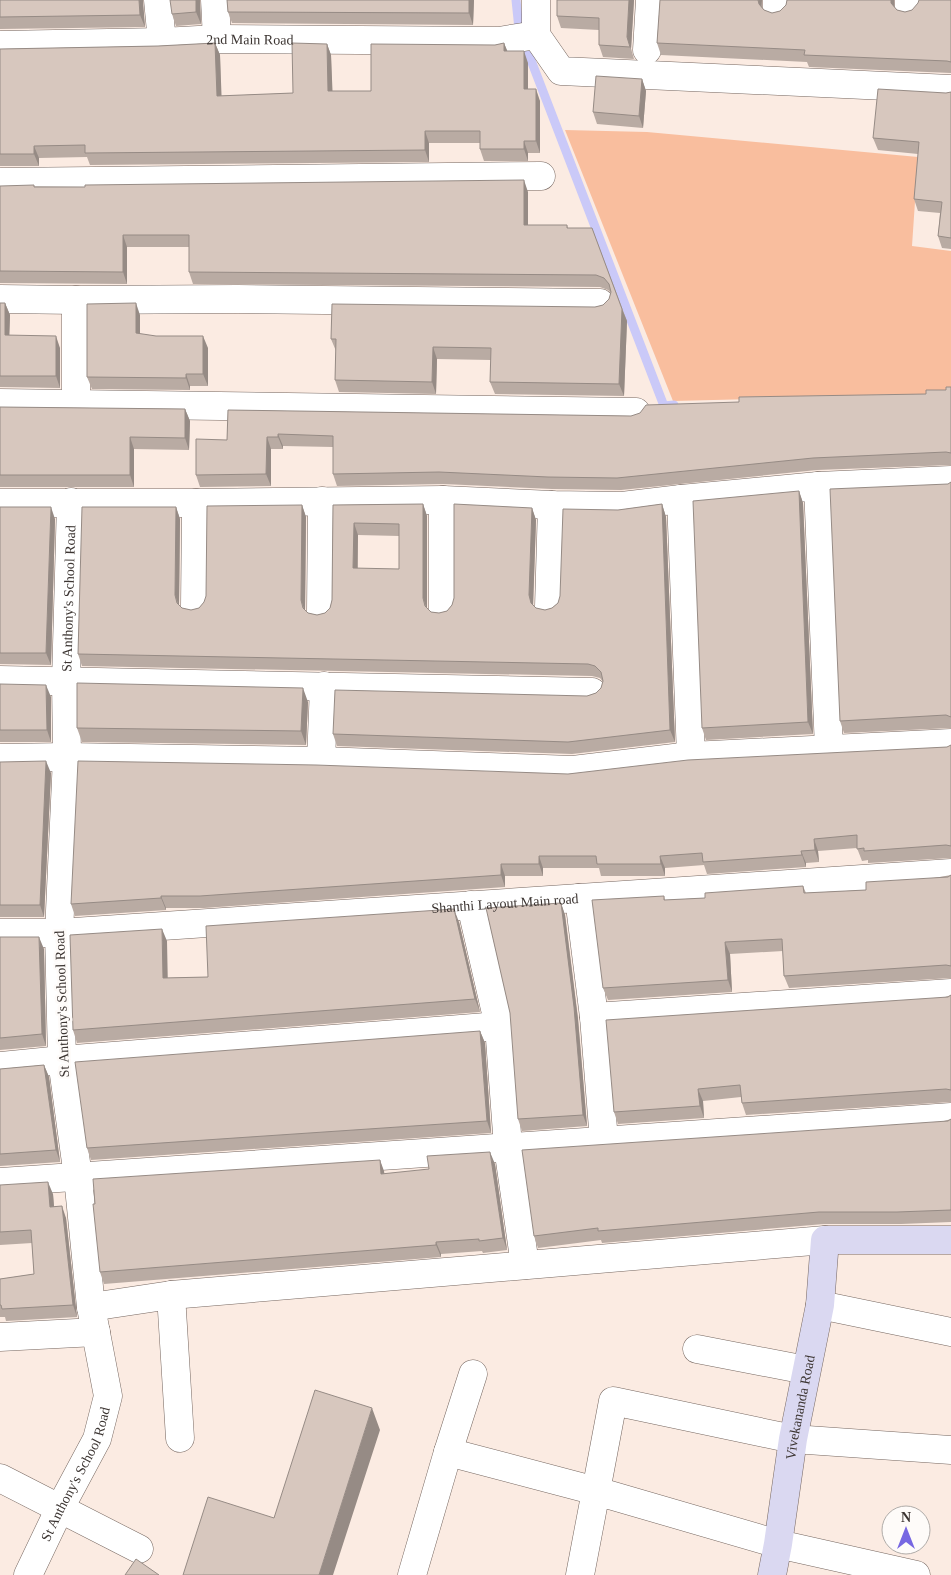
<svg xmlns="http://www.w3.org/2000/svg" width="951" height="1575" viewBox="0 0 951 1575" font-family="Georgia,serif">
<style>
.green{fill:#f9be9e}
.lines{fill:none;stroke-linecap:round;stroke-linejoin:round}
.stream{stroke:#cac9f8;stroke-width:9}
.street-casing{stroke:#766760;stroke-width:29}
.secondary-casing{stroke:#766760;stroke-width:29}
.street{stroke:#fff;stroke-width:28}
.secondary{stroke:#dad8f1;stroke-width:28}
.wall{fill:#b9aba3;fill-rule:evenodd}
.shaded-wall{fill:#968b85}
.building{fill:#d7c7be;stroke:#968b85;fill-rule:evenodd}
.labels{text-anchor:middle;dominant-baseline:central;stroke-width:5;stroke-linejoin:round;paint-order:stroke}
.street-label{font-size:14px;fill:#3c3532;stroke:#fefbf9}
</style>
<rect width="100%" height="100%" fill="#fbebe2"/>
<!-- green -->
<path class="green" d="M565,130L647,132L918,157L912,246L951,251V394L673,401Z"/>
<g class="lines">
<!-- stream -->
<path class="stream" d="M516,0L519,29L664,406L674,405"/>
<defs>
<g id="street">
<path d="M158,0L162,42"/>
<path d="M215,0L217,39"/>
<path d="M536,0V35L561,71L951,89"/>
<path d="M909,8V0"/>
<path d="M777,9V0"/>
<path id="s1" d="M0,45L162,42L217,39L499,41L536,35"/>
<path d="M647,50L650,0"/>
<path d="M0,182L541,176"/>
<path d="M0,299L76,300L238,299L600,303"/>
<path d="M0,403L636,412"/>
<path d="M76,404V300"/>
<path d="M818,486L829,749"/>
<path d="M681,499L691,756"/>
<path d="M443,500V610"/>
<path d="M0,503H196L443,500L552,505L622,506L681,499L818,486L951,480"/>
<path d="M195,607L196,503"/>
<path d="M549,607L552,505"/>
<path d="M321,612L322,501"/>
<path d="M0,680L592,692"/>
<path d="M0,758L67,757L321,761L573,770L691,756L951,743"/>
<path d="M321,761L324,686"/>
<path d="M579,898L594,1017L604,1141"/>
<path d="M471,905L499,1026L508,1147L525,1265"/>
<path id="s2" d="M0,933H59L951,873"/>
<path d="M594,1017L951,993"/>
<path d="M0,1066L62,1060L499,1026"/>
<path d="M0,1182L951,1117"/>
<path d="M171,1295L180,1438"/>
<path d="M820,1305L951,1332"/>
<path d="M91,1307L171,1295L825,1240"/>
<path d="M0,1337L96,1332"/>
<path d="M697,1349L806,1370"/>
<path d="M448,1452L596,1491L613,1401L793,1439L951,1450"/>
<path d="M0,1478L139,1549"/>
<path id="s3" d="M28,1575L60,1508L97,1439L108,1396L91,1307L78,1177L62,1060L59,933L67,757L66,681L71,502"/>
<path d="M412,1575L448,1452L473,1374"/>
<path d="M580,1575L596,1491L778,1544L916,1575"/>
</g>
<g id="secondary">
<path id="s4" d="M772,1575L778,1544L793,1439L820,1305L825,1240H951"/>
</g>
</defs>
<!-- street casing -->
<use href="#street" class="street-casing"/>
<!-- secondary casing -->
<use href="#secondary" class="secondary-casing"/>
<!-- street -->
<use href="#street" class="street"/>
<!-- secondary -->
<use href="#secondary" class="secondary"/>
</g>
<!-- wall -->
<path class="wall" d="M0,0L142,1L145,27L0,29Z
M200,0L201,24L176,26L172,14Z
M227,0H474L473,25L232,23L228,12Z
M634,0L631,49L634,59L603,57L599,45V30L561,28L557,16Z
M660,0H762V7L764,10L772,13L780,11L786,5L787,0H894V7L897,10L905,12L951,0V73L809,67L807,62L661,55L657,43Z
M215,43L220,55L221,96L293,93L327,44L331,55L332,91H371L495,45L504,43L507,51L528,63V89L540,101V153H528V161H484L480,149V143H429V162L90,165L87,157L39,158V166H0V49L158,46Z
M642,79L646,91L643,128L597,124L593,112Z
M951,92V249L942,248L938,236L940,213L918,211L914,199L918,154L878,150L873,138L946,93Z
M0,186L528,192V225H567L568,228H592L627,321L624,396L495,394L490,382L491,360L437,359L436,394L339,392L335,380L336,351L331,339L595,307L603,305L609,299L611,293L608,290L600,287L193,284L189,272V247H127V284L0,283Z
M0,303H5L10,315L9,335L60,348V388L0,387Z
M140,315V334L208,348V386H190V390L92,389L87,377Z
M951,387V465L817,470L621,490L552,489L443,484L337,486L333,474V447L283,446V449H271V486L200,487L196,475L227,440L228,410L631,416L739,402L926,394L946,390Z
M0,407L185,409L190,421L189,450L134,449V487H0Z
M951,482V728L844,733L840,721L948,484Z
M799,491L803,503L813,734L706,740L702,728Z
M423,504L427,516V608L431,612L439,613L447,611L452,605L532,508L536,520L533,605L536,608L545,610L552,608L558,603L618,510L662,504L666,517L675,742L572,754L337,746L333,734L587,696L596,693L601,688L603,682L600,678L592,676L82,666L78,654L176,507L180,519L179,605L182,608L191,610L199,608L302,505L306,517L305,610L308,613L317,615L325,613L330,608L332,600L333,505ZM358,535L399,536V569H358Z
M0,507L55,519L51,665L0,664Z
M0,684L51,697V742H0Z
M308,702L306,745L82,742L77,728Z
M951,745V858L868,863V860L862,861L857,848L818,851L819,862L806,863V867L707,874L704,865L665,868V876H601L599,868H543V876H505V887L204,908H166V910L75,916L71,904L568,774L947,747Z
M0,762L51,773L44,917H0Z
M951,875V978L789,988L784,976L783,951L730,954L732,992L608,1000L603,988L664,896L665,900L705,898L803,886L806,893L866,890Z
M561,903L565,915L578,1019L587,1126L522,1131L518,1119Z
M459,922L480,1012L77,1043L73,1030L167,941V978L208,977Z
M0,937L44,949L46,1046L0,1050Z
M951,995V1102L746,1115L742,1103L741,1097L703,1101L704,1118L618,1124L614,1112Z
M480,1031L485,1043L491,1133L91,1160L87,1148Z
M44,1065L49,1077L60,1162L0,1166V1069Z
M951,1119V1222L901,1224H824L602,1243L601,1240L538,1248L534,1236Z
M380,1160L384,1174L495,1164L507,1250L483,1253L482,1251L441,1254V1257L104,1284L100,1272Z
M0,1185L53,1194L54,1207L66,1218L77,1317L6,1321L5,1317H0V1279L34,1274L32,1243L0,1245Z"/>
<!-- shaded-wall -->
<path class="shaded-wall" d="M139,0H143L145,27L140,15Z
M196,0H200L201,24L196,12Z
M469,0H474L473,25L469,13Z
M629,0H634L631,49L634,59L627,37Z
M758,0H762L761,9L763,16Z
M891,0H894L895,15L891,3Z
M215,43L220,55L222,108L217,96Z
M504,43L509,55L504,51Z
M327,44L331,55L333,103L328,91Z
M524,51L528,63V101L524,89Z
M642,79L646,91L643,128L639,116Z
M536,89L540,101V153L536,141Z
M425,131L429,143V162L425,150Z
M524,141L528,153V161L524,149Z
M34,146L39,158V166L34,154Z
M524,180L528,192V237L524,225Z
M123,235L127,247V284L123,272Z
M5,303L10,315L9,347L5,335Z
M136,303L140,315V345L136,333Z
M622,309L627,321L624,396L619,384Z
M56,336L60,348V388L56,376Z
M203,336L208,348V386L203,374Z
M433,347L437,359L436,394L432,382Z
M186,374L190,386V390L186,378Z
M185,409L190,421L189,450L185,438Z
M278,434L283,446V449L278,437Z
M130,437L134,449V487L130,475Z
M267,437L271,449V486L266,474Z
M799,491L803,503L813,734L808,722Z
M423,504L427,516V610L430,618L423,598Z
M662,504L666,517L675,742L670,730Z
M302,505L306,517L305,612L308,620L301,600Z
M51,507L55,519L51,665L46,653Z
M176,507L180,519L179,607L182,615L175,595Z
M532,508L536,520L533,607L531,603L529,595Z
M354,523L358,535L357,581L353,568Z
M46,685L51,697V742L47,730Z
M303,688L308,702L306,745L301,731Z
M46,761L51,773L44,917L40,905Z
M814,839L818,851L819,862L815,850Z
M801,851L806,863V867L802,855Z
M539,856L543,868V876L539,864Z
M660,856L665,868V876L661,864Z
M501,864L505,876V887L501,875Z
M161,896L166,908V910L161,898Z
M561,903L565,915L578,1019L587,1126L583,1115Z
M454,909L459,922L480,1012L475,999Z
M162,929L167,941L168,991L163,978Z
M39,937L44,949L46,1046L42,1034Z
M725,942L730,954L732,992L728,980Z
M480,1031L485,1043L491,1133L487,1121Z
M44,1065L49,1077L60,1162L56,1150Z
M698,1089L703,1101L704,1118L700,1106Z
M490,1152L495,1164L507,1250L503,1238Z
M380,1160L384,1171L386,1186L381,1174Z
M48,1182L53,1194L55,1219L50,1207Z
M62,1206L66,1218L77,1317L73,1305Z
M436,1242L441,1254V1257L436,1245Z
M372,1408L380,1430L333,1575H319Z"/>
<!-- building -->
<path class="building" d="M0,0H139L140,15L0,17Z
M170,0H196V12L172,14Z
M227,0H469V13L228,12Z
M557,0H629L627,37L630,47L599,45V18L557,16Z
M660,0H758L759,4L764,10L772,13L780,11L786,5L787,0H891V3L897,10L905,12L912,10L918,3L919,0H951V62L947,61L804,55L805,50L657,43Z
M215,43L217,96L293,93L292,43L327,44L328,91H371V44L495,45L504,43V51H524V89H536V141H524V149H480V131H425V150L85,153V145L34,146V154H0V49L158,46Z
M596,76L642,79L639,116L593,112Z
M878,89L946,93L951,92V238L938,236L942,202L914,199L919,142L873,138Z
M524,180V225H567V228H592L622,309L619,384L490,382L491,348L433,347L432,382L335,380L336,339H331L332,304L595,307L603,305L609,299L611,292L609,284L604,278L596,275L189,272V235H123V272L0,271V186L34,185V187H85V185Z
M0,303H5V335L56,336V376H0Z
M136,303V333L156,336H203V374H186V378L87,377V304Z
M946,387H951V453L946,452L813,458L617,478L548,477L439,472L333,474V436L278,434V437H267L266,474L196,475V439L227,440L228,410L631,416L640,413L646,405L739,402V397L926,394V390H946Z
M0,407L185,409V438L130,437V475H0Z
M951,482V717L946,715L840,721L830,489L948,484Z
M799,491L808,722L702,728L693,501Z
M423,504V598L425,606L431,612L439,613L447,611L452,605L454,598V504L532,508L529,595L531,603L536,608L545,610L552,608L558,603L560,596L563,509L618,510L662,504L670,730L568,742L333,734L335,690L587,696L596,693L601,688L603,681L601,672L595,666L588,664L78,654L82,507H176L175,595L177,603L182,608L191,610L199,608L204,602L206,596L207,506L302,505L301,600L303,608L308,613L317,615L325,613L330,608L332,600L333,505ZM354,523L399,524V569L353,568Z
M0,507H51L46,653H0Z
M77,683L303,688L301,731L77,728Z
M0,684L46,685L47,730H0Z
M951,745V846L946,845L864,851V848L857,849V835L814,839L815,850L801,851L802,855L703,862L702,853L660,856L661,864H597L596,856H539V864H501V875L200,896H161V898L71,904L78,761L316,765L568,774L688,760L947,747Z
M46,761L40,905H0V762Z
M951,875V966L946,965L784,976L782,939L725,942L728,980L603,988L592,900L664,896V900L705,898V893L803,886L804,893L866,890V882L948,877Z
M561,903L574,1007L583,1115L518,1119L510,1013L486,908Z
M454,909L475,999L73,1030L70,935L162,929L163,978L208,977L206,926Z
M0,937H39L42,1034L0,1038Z
M951,995V1090L946,1089L742,1103L740,1085L698,1089L700,1106L614,1112L606,1020L948,997Z
M480,1031L487,1121L87,1148L75,1062Z
M44,1065L56,1150L0,1154V1069Z
M951,1119V1210L897,1212H819L598,1231V1228L534,1236L522,1150L948,1121Z
M490,1152L503,1238L479,1241V1239L436,1242V1245L100,1272L93,1204H95L93,1179L380,1160L381,1174L429,1169L427,1156Z
M48,1182L50,1207L62,1206L73,1305L2,1309L1,1305H0V1279L34,1274L31,1230L0,1232V1185Z
M315,1390L372,1408L319,1575H183L208,1497L274,1518Z
M136,1559L159,1575H125Z"/>
<g class="labels">
<!-- street labels -->
<g class="street-label">
<text stroke="none"><textPath href="#s1" startOffset="250">2nd Main Road</textPath></text>
<text stroke="none"><textPath href="#s3" startOffset="998">St Anthony's School Road</textPath></text>
<text stroke="none"><textPath href="#s2" startOffset="506">Shanthi Layout Main road</textPath></text>
<text transform="translate(62 1004) rotate(-92)">St Anthony's School Road</text>
<text stroke="none"><textPath href="#s4" startOffset="170">Vivekananda Road</textPath></text>
<text stroke="none"><textPath href="#s3" startOffset="112">St Anthony's School Road</textPath></text>
</g>
</g>
<!-- north arrow -->
<g transform="translate(906 1530)"><circle r="24" fill="#fefbf9" stroke="#b0aca9"/>
<path d="M0-4L9 19L0 12L-9 19Z" fill="#7767e2"/>
<text y="-8" font-size="14" font-weight="bold" text-anchor="middle" fill="#3c3532">N</text>
</g>
</svg>
